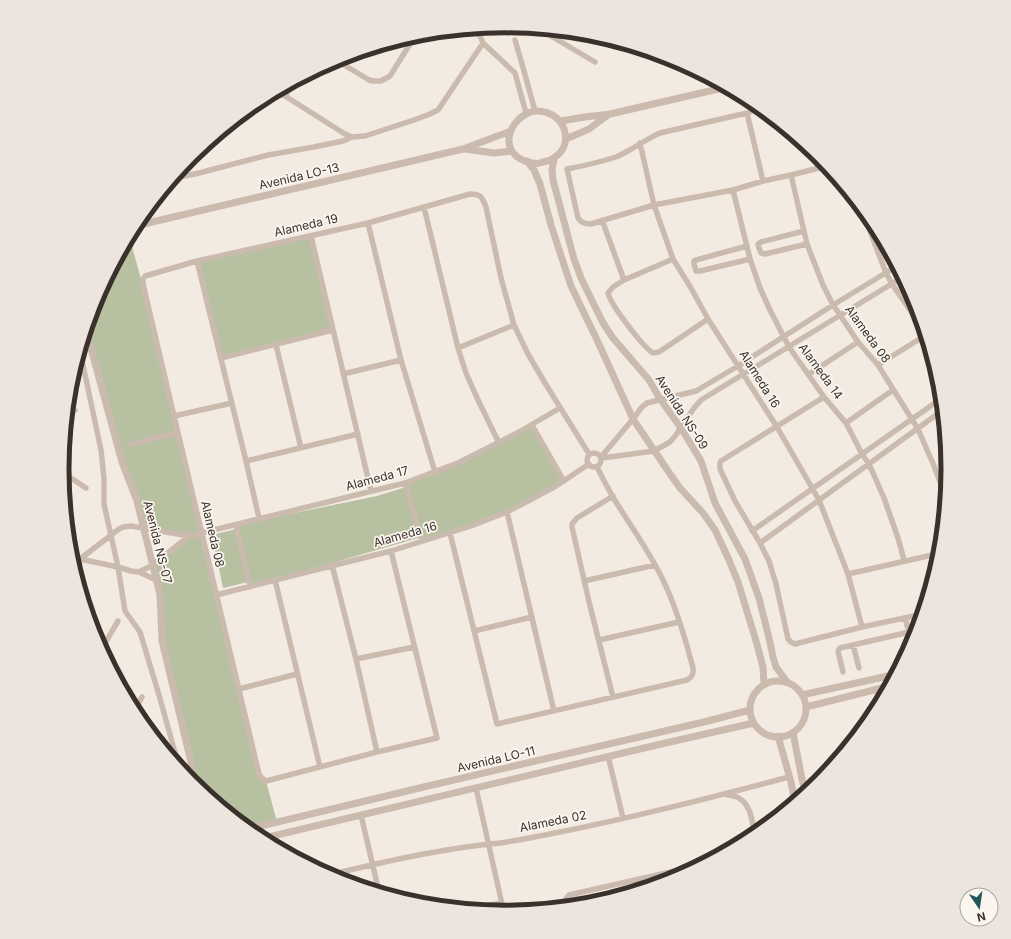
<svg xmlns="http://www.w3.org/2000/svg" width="1011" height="939" viewBox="0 0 1011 939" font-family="Inter,sans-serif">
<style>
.green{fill:#b7c1a2}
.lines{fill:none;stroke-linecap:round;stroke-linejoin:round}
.minor{stroke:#cbbbae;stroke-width:5.5}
.tertiary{stroke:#cbbbae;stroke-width:7}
.labels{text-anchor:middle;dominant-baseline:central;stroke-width:3.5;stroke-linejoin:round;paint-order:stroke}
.street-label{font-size:12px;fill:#3a302c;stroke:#faf5ee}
.rim{fill:none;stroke:#3a302c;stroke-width:5}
</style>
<rect width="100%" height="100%" fill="#f3ebe2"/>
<!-- green -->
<path class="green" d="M311,236L333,330L221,358L197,261Z
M130,239L144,290L262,778L266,781L277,822L248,829L195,786L166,660L160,595L153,565L188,536L143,528L86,333L96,300L128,240Z
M532,425L564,481L486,520L422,541L409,499L418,538L250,587L248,582L223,588L212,535L236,529V525L377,496L406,487L405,483L435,472Z"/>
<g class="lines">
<!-- minor -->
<path class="minor" d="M472,29L480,36L483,43L515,73L526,113
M539,29L595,62
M515,40L524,71L535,111
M336,60L369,80L373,81H381L390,76L415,36
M276,92L285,96L345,134L352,137L365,136L414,120L430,114L438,110L483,43
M285,96L294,82
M751,100L753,110
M761,108L747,113L660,133C644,140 631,151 616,157C600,162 583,166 567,169L578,218C581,223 585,224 591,224L654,205L733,190L763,181L791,175L827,166
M747,113L763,181
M640,143L654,205L673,259L691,288L708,319L777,427L819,500L848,574L862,627
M791,175L807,244L823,285L833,305L840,315L858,342L878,365L918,429L934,466L946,498
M174,178L195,174L268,155L314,147L343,141L352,137
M733,190L750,259L760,288L770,310L789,347L824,397L846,423L862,454L869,464L884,498L898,538L904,560
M424,207L458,348L466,373L478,400L499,443
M862,209L873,239L886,273L892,284L925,332
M602,220L624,280
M368,223L401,360L435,472
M804,231L761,242L758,244L759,248L761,253L765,254L807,244
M311,236L371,491
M747,246L696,260L694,261V264L696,271H700L750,259
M673,259L624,280L613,287L608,293C610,304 643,347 653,353L659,352L708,319
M197,261L246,461L259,518
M276,345L301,448
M458,348L514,325
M80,351L101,450L104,478V504L118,567L125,611L140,632L159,695L179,767
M221,358L333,330
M878,365L926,335
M343,374L401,360
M809,374L858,342
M824,397L721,461L720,463V469L735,501L760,543L769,561L776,584L788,639L791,642L795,644L862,627L923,614
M68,405L75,410
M174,416L232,403
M846,423L893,390
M532,425L564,481
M131,444L178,433
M587 460a7 7 0 1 1 14 0a7 7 0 1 1-14 0Z
M601,457L633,419L642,407L647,403L696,391L738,366L833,305L897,266
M602,458L654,451L670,442L676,435L694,408L701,400L903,277
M246,461L358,434
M62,472L86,488
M405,483L422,541
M507,512L554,711
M236,525L250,587
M752,531L942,398
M450,533L497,724L687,680C692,677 694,674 693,668C685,637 676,606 662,578C648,549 629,524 613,497C607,487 602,477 597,467
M760,543L943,410
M70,547L78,560L77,578
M391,551L437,738L377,752L266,781C262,779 261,778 259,774L174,416L143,284V279L145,276L197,261L368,223L470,194C481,194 482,197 486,207L501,278L514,325L528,354L545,383L589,454
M936,554L938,564
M80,559L119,529L123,527L131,526L189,536L405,483L460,462L519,432L560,408
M72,561L80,559L118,567L131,571L139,572L156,580
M332,565L356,659L377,752
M139,572L153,565L189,536
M848,574L941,553
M275,580L320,767
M584,581L655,565
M216,595L391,551L471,526L507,512L530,500L556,486L589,464
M905,618L909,632
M474,631L532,617
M599,640L679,622
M853,645L859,668
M101,650L118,621
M356,659L414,647
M843,672L838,651L840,648L918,630
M239,689L297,674
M613,697L590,606L572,527V524L577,518L613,496
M134,711L142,697
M608,756L623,818
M476,788L504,913
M725,794C729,795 733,796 737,797C752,804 752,823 755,836
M361,815L379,892
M329,875C366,866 403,857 441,851C457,848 473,846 489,844C508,843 527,838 545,835C628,819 709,798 789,777
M639,879L640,890
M565,907C564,902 565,899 569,895L688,868L693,870
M468,909L502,903"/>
<!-- tertiary -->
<path class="tertiary" d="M535,111C570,110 578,155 543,162C540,163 536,164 534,163C531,163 527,162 525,161C497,151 509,116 535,111Z
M561,121L585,117L610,114L727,87
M566,139L589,129L608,115
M465,149L494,153L511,151
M554,159L552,170L553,180L574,259L581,278L603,323L613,338L649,380L660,399L681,428L701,461L715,503L745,559L759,598L769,638L773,657L776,667L788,683
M527,161L534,170L540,184L551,225L571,286L598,342L633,419L668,471L680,488L703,513L715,530L729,560L738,582L756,641L763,667L764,685
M135,226L463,149L511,131
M86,330L122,462L137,501L160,595L162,641L191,762L195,786
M750 709a28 28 0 1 1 56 0a28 28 0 1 1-56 0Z
M802,695L897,674
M806,707L890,686
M793,733L802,779L806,794
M778,736L791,782L795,803
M188,778L190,767
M248,829L428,786L704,722L750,710
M260,839L661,744L754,723"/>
</g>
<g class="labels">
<!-- street labels -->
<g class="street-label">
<text transform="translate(299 176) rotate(-13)">Avenida LO-13</text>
<text transform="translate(306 225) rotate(-13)">Alameda 19</text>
<text transform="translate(868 334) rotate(54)">Alameda 08</text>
<text transform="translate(821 371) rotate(54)">Alameda 14</text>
<text transform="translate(760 379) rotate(58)">Alameda 16</text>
<text transform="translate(682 412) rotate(57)">Avenida NS-09</text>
<text transform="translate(377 478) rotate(-15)">Alameda 17</text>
<text transform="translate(213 534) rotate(77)">Alameda 08</text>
<text transform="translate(405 534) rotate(-16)">Alameda 16</text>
<text transform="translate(158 542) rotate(76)">Avenida NS-07</text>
<text transform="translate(496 759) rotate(-13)">Avenida LO-11</text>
<text transform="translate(553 821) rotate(-11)">Alameda 02</text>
</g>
</g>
<!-- crop -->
<path d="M0 0H1011V939H0ZM69 469a436 436 0 1 1 872 0a436 436 0 1 1-872 0Z" fill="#ebe5de" fill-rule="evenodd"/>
<path class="rim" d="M69 469a436 436 0 1 1 872 0a436 436 0 1 1-872 0Z"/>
<!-- north arrow -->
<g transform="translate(979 907) rotate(167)"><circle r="19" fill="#faf5ee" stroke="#ada6a0"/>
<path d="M0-3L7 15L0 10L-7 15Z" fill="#235659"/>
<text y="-6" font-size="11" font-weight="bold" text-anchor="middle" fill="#3a302c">N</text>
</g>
</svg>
